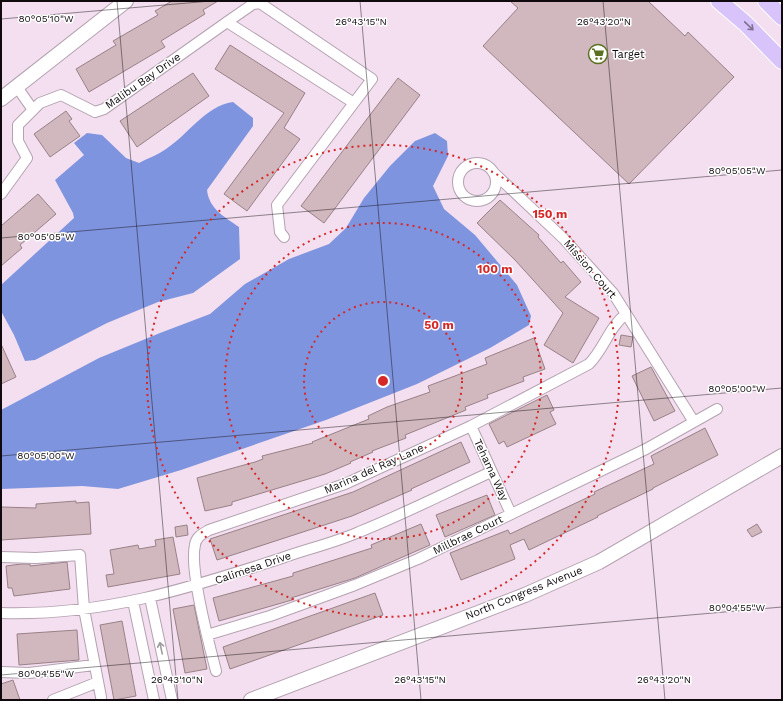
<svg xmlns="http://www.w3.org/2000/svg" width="783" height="701" viewBox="0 0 783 701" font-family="'Work Sans',sans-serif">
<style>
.water{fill:#7f94df}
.building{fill:#d1b8be;stroke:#998187}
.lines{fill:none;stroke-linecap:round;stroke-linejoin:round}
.street-casing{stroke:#b4a2b1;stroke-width:12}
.secondary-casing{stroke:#b4a2b1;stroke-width:16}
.primary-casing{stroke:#fff;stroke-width:18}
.street{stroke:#fff;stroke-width:10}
.secondary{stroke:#fff;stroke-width:14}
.primary{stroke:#d8c3fa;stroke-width:16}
.oneway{stroke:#7e7090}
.oneway2{stroke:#9f9d9f}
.ticks{fill:none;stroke:#100a0f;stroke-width:1;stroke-opacity:0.45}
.ring{fill:none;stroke:#d62828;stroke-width:2;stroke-dasharray:2 4}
.labels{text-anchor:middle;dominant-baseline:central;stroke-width:3;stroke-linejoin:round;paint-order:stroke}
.poi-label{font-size:11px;fill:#100a0f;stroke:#fff;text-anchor:start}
.street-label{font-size:11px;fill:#100a0f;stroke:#fff}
.ticks-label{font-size:10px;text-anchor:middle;fill:#100a0f;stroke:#fff;stroke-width:3;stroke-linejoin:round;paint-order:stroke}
.centre{fill:#d62828;stroke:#fff;stroke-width:2}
.ring-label{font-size:12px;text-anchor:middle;font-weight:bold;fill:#d62828;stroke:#fff;stroke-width:3;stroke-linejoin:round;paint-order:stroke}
</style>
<rect width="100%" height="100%" fill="#f3dfef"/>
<!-- water -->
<path class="water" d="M233,102L253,118V126L207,190C209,209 225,217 239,227L240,259L193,293L158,302L107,323L35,360L25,361L14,335L1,311V285L74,218L73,213L55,180L84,155L74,143L87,133L102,135L126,158L139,163C148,158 158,155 166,149C189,134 205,106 233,102Z
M435,133L447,141L448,156L433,186L444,209L475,235L517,285L531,316L529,325L490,348L417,384L326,420L181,470L118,489L82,486L1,489V410L99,358L160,333L210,314L245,284L289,259L329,244L346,228L364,198L390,166L415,141Z"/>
<!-- building -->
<path class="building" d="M172,1H218L203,10L205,14L161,41L165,47L89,92L76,69L116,45L113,41L158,15L155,11Z
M510,1H648L685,36L688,32L734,77L629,184L483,46L518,8Z
M230,45L305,93L284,128L300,139L247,211L224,194L284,113L215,69Z
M193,73L209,96L137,147L120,121Z
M398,78L420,95L324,223L301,206Z
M66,111L72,119L69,121L80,136L50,157L34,134Z
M38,194L56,214L20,245L22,248L1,266V226Z
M500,200L539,235L538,237L561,263L563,261L581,282L565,297L599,318L573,363L544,345L563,313L515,260L477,223Z
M621,335L633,337L631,347L619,345Z
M534,338L545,369L523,377L524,381L487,395L488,398L465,407L466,410L405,435L406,438L372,451L373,452L350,462L351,463L325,474L232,502V505L205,511L197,478L255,462L263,459L262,456L313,443L312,442L369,419L368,416L387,407L430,392L428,386L487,364L485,358Z
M1,344L16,377L1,384Z
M651,367L675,411L654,421L632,376Z
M547,395L554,410L550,412L556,424L507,447L504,441L499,444L489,424Z
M705,428L718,455L653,488V489L597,516L598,517L529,550L524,539L510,545L515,559L461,580L450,553L508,530L510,534L595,494L594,492L654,464L651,456Z
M461,442L470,462L411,489L412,490L352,516L217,560L210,539L353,492Z
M487,495L495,515L445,537L436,515Z
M76,501V503L89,502L91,534L1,540V507L36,508V504Z
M421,524L430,545L355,578L291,598L292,600L219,621L213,598L293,576V573L372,548L371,545Z
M757,524L762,532L752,537L747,530Z
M187,525L188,535L176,537L175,527Z
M173,537L180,574L108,587L106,575L114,574L110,550L138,545L139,549L156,546L155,540Z
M67,562L70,589L14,596L12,588H8L6,566L21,564H30V566Z
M375,593L383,615L230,669L223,647Z
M194,605L207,669L185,673L173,609Z
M122,621L136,696L114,700L100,625Z
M77,630L79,660L19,665L17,634Z
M13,680L20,700H1V684Z"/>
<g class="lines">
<defs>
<path id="street" d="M227,22L354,103
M17,87L33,110
M458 182a19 19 0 1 1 38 0a19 19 0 1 1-38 0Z
M493,172L564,239L613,293L694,422
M1,194L27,158L18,141V125L40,103L61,95L95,112L104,109L227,22L253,4L260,3L372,79L277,205L280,232L284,237
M471,426L511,514
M1,557L36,558L80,555L84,609L101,697
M150,598L172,700
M133,601L154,700
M1,613C102,616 187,589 282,558C307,549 334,543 359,532C404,514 447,492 491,472
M207,635L270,616L355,585L418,559L646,449L717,409
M216,671C209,644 189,569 195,545C196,537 202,534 209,530L345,484L471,426L589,364C604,349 609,327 626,314
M1,672L29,673L94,665
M53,700L98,682"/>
<path id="secondary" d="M1,99L126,1
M251,700L525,595L599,562L782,456"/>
<path id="primary" d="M719,1L746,24L782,61
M766,1L782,17"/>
</defs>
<!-- street casing -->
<use href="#street" class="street-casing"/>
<!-- secondary casing -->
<use href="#secondary" class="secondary-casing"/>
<!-- primary casing -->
<use href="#primary" class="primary-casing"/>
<!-- street -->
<use href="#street" class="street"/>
<!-- secondary -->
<use href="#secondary" class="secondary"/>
<!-- primary -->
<use href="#primary" class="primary"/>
</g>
<!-- one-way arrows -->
<defs><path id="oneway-shaft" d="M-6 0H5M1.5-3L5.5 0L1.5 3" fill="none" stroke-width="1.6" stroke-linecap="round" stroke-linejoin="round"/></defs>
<use class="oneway" href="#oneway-shaft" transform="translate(749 26) rotate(44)"/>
<use class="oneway2" href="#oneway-shaft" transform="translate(161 648) rotate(-102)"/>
<!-- ticks -->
<path class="ticks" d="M117,1L178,700M360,1L421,700M603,1L665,700M1,19L211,1M1,238L782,170M1,456L782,388M1,675L782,607"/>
<!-- distance rings -->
<g class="ring">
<circle cx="383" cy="381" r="79"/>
<circle cx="383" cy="381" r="158"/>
<circle cx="383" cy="381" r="236"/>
</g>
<!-- icons -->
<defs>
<symbol id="supermarket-ring" viewBox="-11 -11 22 22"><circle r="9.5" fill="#fff" stroke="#5b7122" stroke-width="1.5"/><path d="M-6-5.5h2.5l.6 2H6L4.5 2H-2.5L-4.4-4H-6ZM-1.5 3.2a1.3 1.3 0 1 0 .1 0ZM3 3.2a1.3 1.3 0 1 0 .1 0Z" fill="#5b7122"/></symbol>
</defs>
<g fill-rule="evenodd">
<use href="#supermarket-ring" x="587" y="43" width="22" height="22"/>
</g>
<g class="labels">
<!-- poi labels -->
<g class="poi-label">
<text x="612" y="54">Target</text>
</g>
<!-- street labels -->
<g class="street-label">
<text transform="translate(143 81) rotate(-35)">Malibu Bay Drive</text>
<text transform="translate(590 269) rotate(49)">Mission Court</text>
<text transform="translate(374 469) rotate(-24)">Marina del Ray Lane</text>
<text transform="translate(491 470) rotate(65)">Tehama Way</text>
<text transform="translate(468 535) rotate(-26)">Millbrae Court</text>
<text transform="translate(253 568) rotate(-19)">Calimesa Drive</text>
<text transform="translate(524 593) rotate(-22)">North Congress Avenue</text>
</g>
</g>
<g class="ticks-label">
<text x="46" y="22">80°05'10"W</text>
<text x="361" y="25">26°43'15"N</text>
<text x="604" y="25">26°43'20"N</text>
<text x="737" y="174">80°05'05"W</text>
<text x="46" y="240">80°05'05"W</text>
<text x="737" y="392">80°05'00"W</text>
<text x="46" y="459">80°05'00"W</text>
<text x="737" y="611">80°04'55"W</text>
<text x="46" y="677">80°04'55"W</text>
<text x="177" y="683">26°43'10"N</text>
<text x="420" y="683">26°43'15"N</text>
<text x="664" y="683">26°43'20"N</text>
</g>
<circle cx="383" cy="381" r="6" class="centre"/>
<g class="ring-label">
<text x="550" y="218">150 m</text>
<text x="495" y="273">100 m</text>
<text x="439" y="329">50 m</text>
</g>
<!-- border -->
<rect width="783" height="701" fill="none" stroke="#100a0f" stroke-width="4"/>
</svg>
